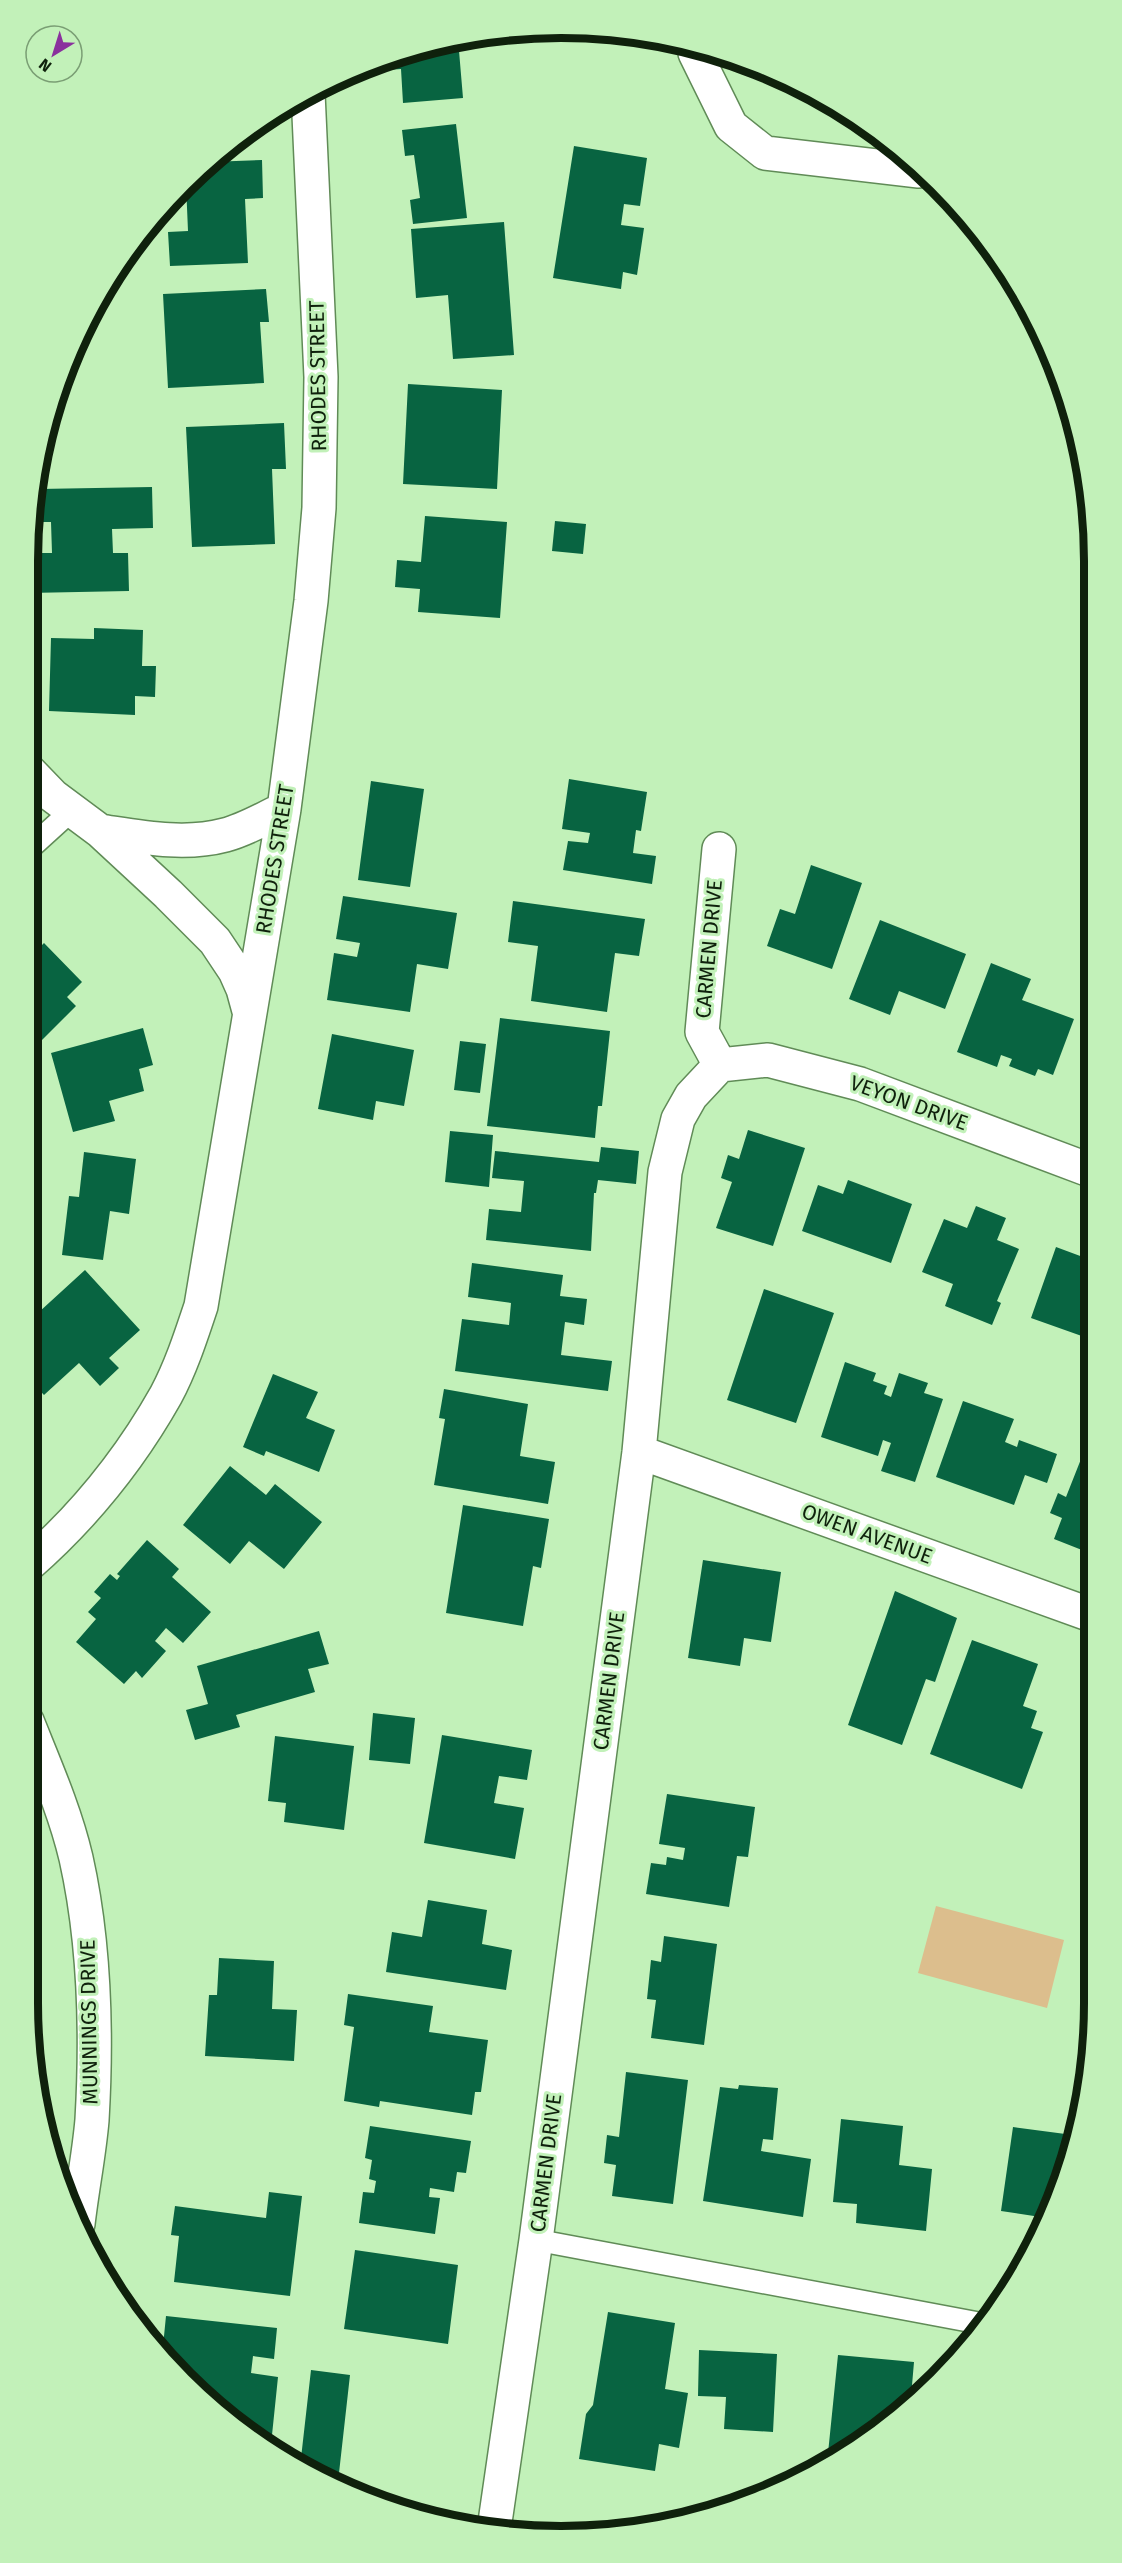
<svg xmlns="http://www.w3.org/2000/svg" width="1122" height="2563" viewBox="0 0 1122 2563" font-family="'Fira Sans',sans-serif">
<style>
.green{fill:#dcbe8d}
.building{fill:#086441}
.lines{fill:none;stroke-linecap:round;stroke-linejoin:round}
.service-casing{stroke:#608b57;stroke-width:24}
.minor-casing{stroke:#608b57;stroke-width:36}
.service{stroke:#fff;stroke-width:21}
.minor{stroke:#fff;stroke-width:33}
.labels{text-anchor:middle;dominant-baseline:central;stroke-width:6;stroke-linejoin:round;paint-order:stroke}
.street-label{font-size:21px;fill:#0f210c;stroke:#c2f1b9}
.rim{fill:none;stroke:#0f210c;stroke-width:8}
</style>
<rect width="100%" height="100%" fill="#c2f1b9"/>
<!-- green -->
<path class="green" d="M936,1906L1064,1940L1047,2008L918,1973Z"/>
<!-- building -->
<path class="building" d="M458,39L463,98L403,103L401,69L388,70L387,59L423,45Z
M456,124L467,218L413,224L410,200L420,198L414,155L405,156L402,130Z
M574,146L647,158L640,206L624,204L621,225L644,228L637,275L623,272L621,289L553,278Z
M262,160L263,198L245,199L248,263L170,266L168,232L188,231L186,184L209,162Z
M504,222L514,355L453,359L448,295L416,298L411,229Z
M266,289L269,322H260L264,383L168,388L163,294Z
M408,384L502,390L497,489L403,484Z
M284,423L286,469H272L275,544L192,547L186,427Z
M152,487L153,528L112,529L113,553H128L129,591L28,593V553H52L51,522H33L39,489Z
M425,516L507,522L500,618L418,612L420,589L395,587L397,560L421,562Z
M555,521L586,524L583,554L552,551Z
M94,628L143,630L142,666H156L155,697L135,696V715L49,711L51,638L94,639Z
M569,779L647,792L641,831L636,830L633,853L656,856L652,884L563,870L568,841L588,843L590,833L562,829Z
M371,781L424,789L410,887L358,880Z
M811,865L862,883L832,969L767,946L780,909L795,914Z
M343,896L457,913L448,969L417,964L410,1012L327,1000L334,953L357,957L360,943L336,939Z
M513,901L645,919L639,956L615,953L607,1012L531,1001L538,946L508,942Z
M880,920L966,954L945,1009L899,991L890,1015L849,999Z
M44,943L82,982L67,997L76,1006L32,1050L27,1045V956L29,958Z
M991,963L1031,979L1022,1000L1074,1019L1053,1075L1038,1069L1035,1076L1009,1066L1012,1059L1001,1055L997,1067L957,1052Z
M500,1018L610,1031L602,1106H598L595,1138L487,1126Z
M143,1028L153,1065L139,1069L144,1091L109,1101L115,1121L73,1132L51,1053Z
M332,1034L414,1050L404,1106L376,1101L373,1120L318,1109Z
M460,1041L486,1044L480,1093L454,1090Z
M748,1130L805,1148L773,1246L716,1228L732,1182L721,1178L728,1155L739,1159Z
M450,1131L493,1135L489,1187L445,1182Z
M601,1147L639,1151L636,1184L598,1180L596,1193H594L591,1251L486,1240L489,1209L521,1212L524,1181L492,1178L495,1151L599,1162Z
M84,1152L136,1159L129,1214L110,1211L103,1260L62,1255L69,1196L79,1197Z
M848,1180L912,1204L891,1263L802,1231L818,1185L843,1194Z
M976,1206L1006,1218L997,1240L1019,1249L997,1301L1001,1303L992,1325L945,1306L953,1284L922,1272L944,1219L967,1228Z
M1056,1247L1091,1260L1085,1277L1093,1280V1340L1031,1318Z
M472,1263L563,1275L560,1296L587,1299L584,1325L565,1322L561,1355L612,1361L608,1391L455,1371L462,1319L509,1325L511,1303L468,1297Z
M85,1270L140,1330L109,1358L119,1368L100,1386L79,1363L44,1395L27,1377V1323Z
M764,1289L834,1313L796,1423L727,1400Z
M845,1362L876,1373L873,1381L887,1386L884,1394L891,1397L899,1373L928,1383L924,1393L943,1399L915,1482L881,1471L891,1443L883,1440L878,1456L821,1437Z
M273,1374L318,1392L306,1418L335,1430L319,1472L266,1451L264,1456L243,1447Z
M444,1389L528,1404L520,1456L555,1462L548,1504L434,1485L445,1419L439,1418Z
M963,1401L1014,1419L1005,1442L1017,1447L1019,1440L1057,1454L1047,1483L1025,1475L1014,1505L936,1477Z
M1083,1454L1093,1458L1094,1537L1087,1552L1054,1539L1062,1518L1050,1513L1058,1493L1066,1497Z
M230,1466L266,1495L275,1484L322,1522L284,1569L249,1541L230,1564L183,1525Z
M463,1505L549,1519L541,1568L533,1566L523,1626L446,1613Z
M147,1540L179,1569L172,1577L211,1612L183,1643L166,1628L155,1641L166,1651L142,1678L136,1671L124,1684L76,1642L96,1619L88,1612L101,1598L94,1592L110,1574L117,1580L120,1576L117,1574Z
M703,1560L781,1572L771,1642L744,1638L740,1666L688,1658Z
M895,1591L957,1618L935,1682L926,1679L902,1745L848,1725Z
M319,1631L329,1664L308,1669L315,1692L236,1715L240,1727L195,1740L186,1710L208,1704L197,1666Z
M972,1640L1038,1664L1023,1706L1037,1711L1031,1728L1043,1732L1022,1789L930,1754Z
M373,1713L415,1718L410,1764L369,1760Z
M1094,1726V1761L1082,1757Z
M442,1735L532,1750L527,1780L499,1776L494,1803L524,1808L515,1859L424,1843Z
M275,1736L354,1746L344,1830L284,1822L286,1803L268,1801Z
M667,1794L755,1807L748,1857L737,1856L729,1907L646,1894L651,1863L666,1865L667,1857L683,1860L685,1848L659,1844Z
M428,1900L487,1910L482,1944L512,1950L506,1990L386,1972L392,1932L422,1937Z
M664,1936L717,1944L704,2045L651,2038L656,2000L647,1999L651,1960L661,1962Z
M219,1958L274,1961L272,2009L297,2010L294,2061L205,2056L209,1995H217Z
M348,1994L433,2006L429,2032L488,2040L481,2092H475L472,2115L380,2101L379,2107L344,2101L354,2027L344,2025Z
M626,2072L688,2080L673,2204L612,2196L616,2165L604,2163L607,2135L619,2137Z
M739,2085L778,2088L773,2140L763,2139L761,2151L811,2159L803,2217L703,2201L720,2087L738,2089Z
M841,2119L903,2126L899,2165L932,2169L926,2231L856,2223L857,2204L833,2202Z
M370,2126L471,2141L466,2173L457,2172L454,2192L430,2188L429,2197L440,2198L435,2234L359,2223L363,2192L374,2193L376,2181L369,2179L372,2160L365,2158Z
M1013,2127L1073,2135L1067,2174L1047,2218L1001,2211Z
M269,2192L302,2196L290,2296L174,2282L179,2236L171,2235L175,2206L266,2218Z
M355,2250L458,2265L448,2344L344,2329Z
M608,2312L675,2323L665,2389L688,2393L679,2448L659,2444L655,2471L579,2459L586,2414L593,2405Z
M166,2316L277,2328L274,2359L253,2356L251,2373L278,2377L272,2435L256,2434L162,2356Z
M699,2350L777,2354L773,2432L724,2429L726,2397L698,2396Z
M838,2355L914,2362L911,2397L827,2463Z
M311,2370L350,2375L339,2473L300,2467Z"/>
<g class="lines">
<defs>
<path id="service" d="M27,851L71,811
M536,2240L984,2324"/>
<path id="minor" d="M695,47V53L731,126L765,153L919,171
M27,769L53,796L100,831L168,894L215,941L235,971L243,989L249,1011
M100,831C140,837 184,846 225,835C245,830 265,818 284,809
M719,849L702,1032L720,1065
M720,1065L768,1060L860,1084L1092,1171
M639,1452L1094,1616
M27,1566C82,1518 130,1459 166,1395C181,1367 191,1336 201,1306L284,809L311,601L319,508L321,377L308,93
M27,1721C45,1766 65,1811 76,1858C95,1943 97,2034 92,2120C89,2155 82,2189 78,2224
M494,2529L536,2240L639,1452L665,1172L678,1119L691,1096L720,1065"/>
</defs>
<!-- service casing -->
<use href="#service" class="service-casing"/>
<!-- minor casing -->
<use href="#minor" class="minor-casing"/>
<!-- service -->
<use href="#service" class="service"/>
<!-- minor -->
<use href="#minor" class="minor"/>
</g>
<g class="labels">
<!-- street labels -->
<g class="street-label">
<text transform="translate(318 376) rotate(-91)">RHODES STREET</text>
<text transform="translate(275 859) rotate(-81)">RHODES STREET</text>
<text transform="translate(709 949) rotate(-85)">CARMEN DRIVE</text>
<text transform="translate(909 1103) rotate(20)">VEYON DRIVE</text>
<text transform="translate(867 1534) rotate(20)">OWEN AVENUE</text>
<text transform="translate(609 1681) rotate(-83)">CARMEN DRIVE</text>
<text transform="translate(89 2022) rotate(-91)">MUNNINGS DRIVE</text>
<text transform="translate(546 2163) rotate(-83)">CARMEN DRIVE</text>
</g>
</g>
<!-- crop -->
<path d="M0 0H1122V2563H0ZM561 38H561A523 523 0 0 1 1084 561V2003A523 523 0 0 1 561 2526H561A523 523 0 0 1 38 2003V561A523 523 0 0 1 561 38Z" fill="#c2f1b9" fill-rule="evenodd"/>
<path class="rim" d="M561 38H561A523 523 0 0 1 1084 561V2003A523 523 0 0 1 561 2526H561A523 523 0 0 1 38 2003V561A523 523 0 0 1 561 38Z"/>
<!-- north arrow -->
<g transform="translate(54 54) rotate(218)"><circle r="28" fill="#c2f1b9" stroke="#7a9e74" stroke-width="1.5"/>
<path d="M0-4.5L10 22L0 15L-10 22Z" fill="#8a319d"/>
<text y="-9" font-size="16" font-weight="bold" text-anchor="middle" fill="#0f210c">N</text>
</g>
</svg>
